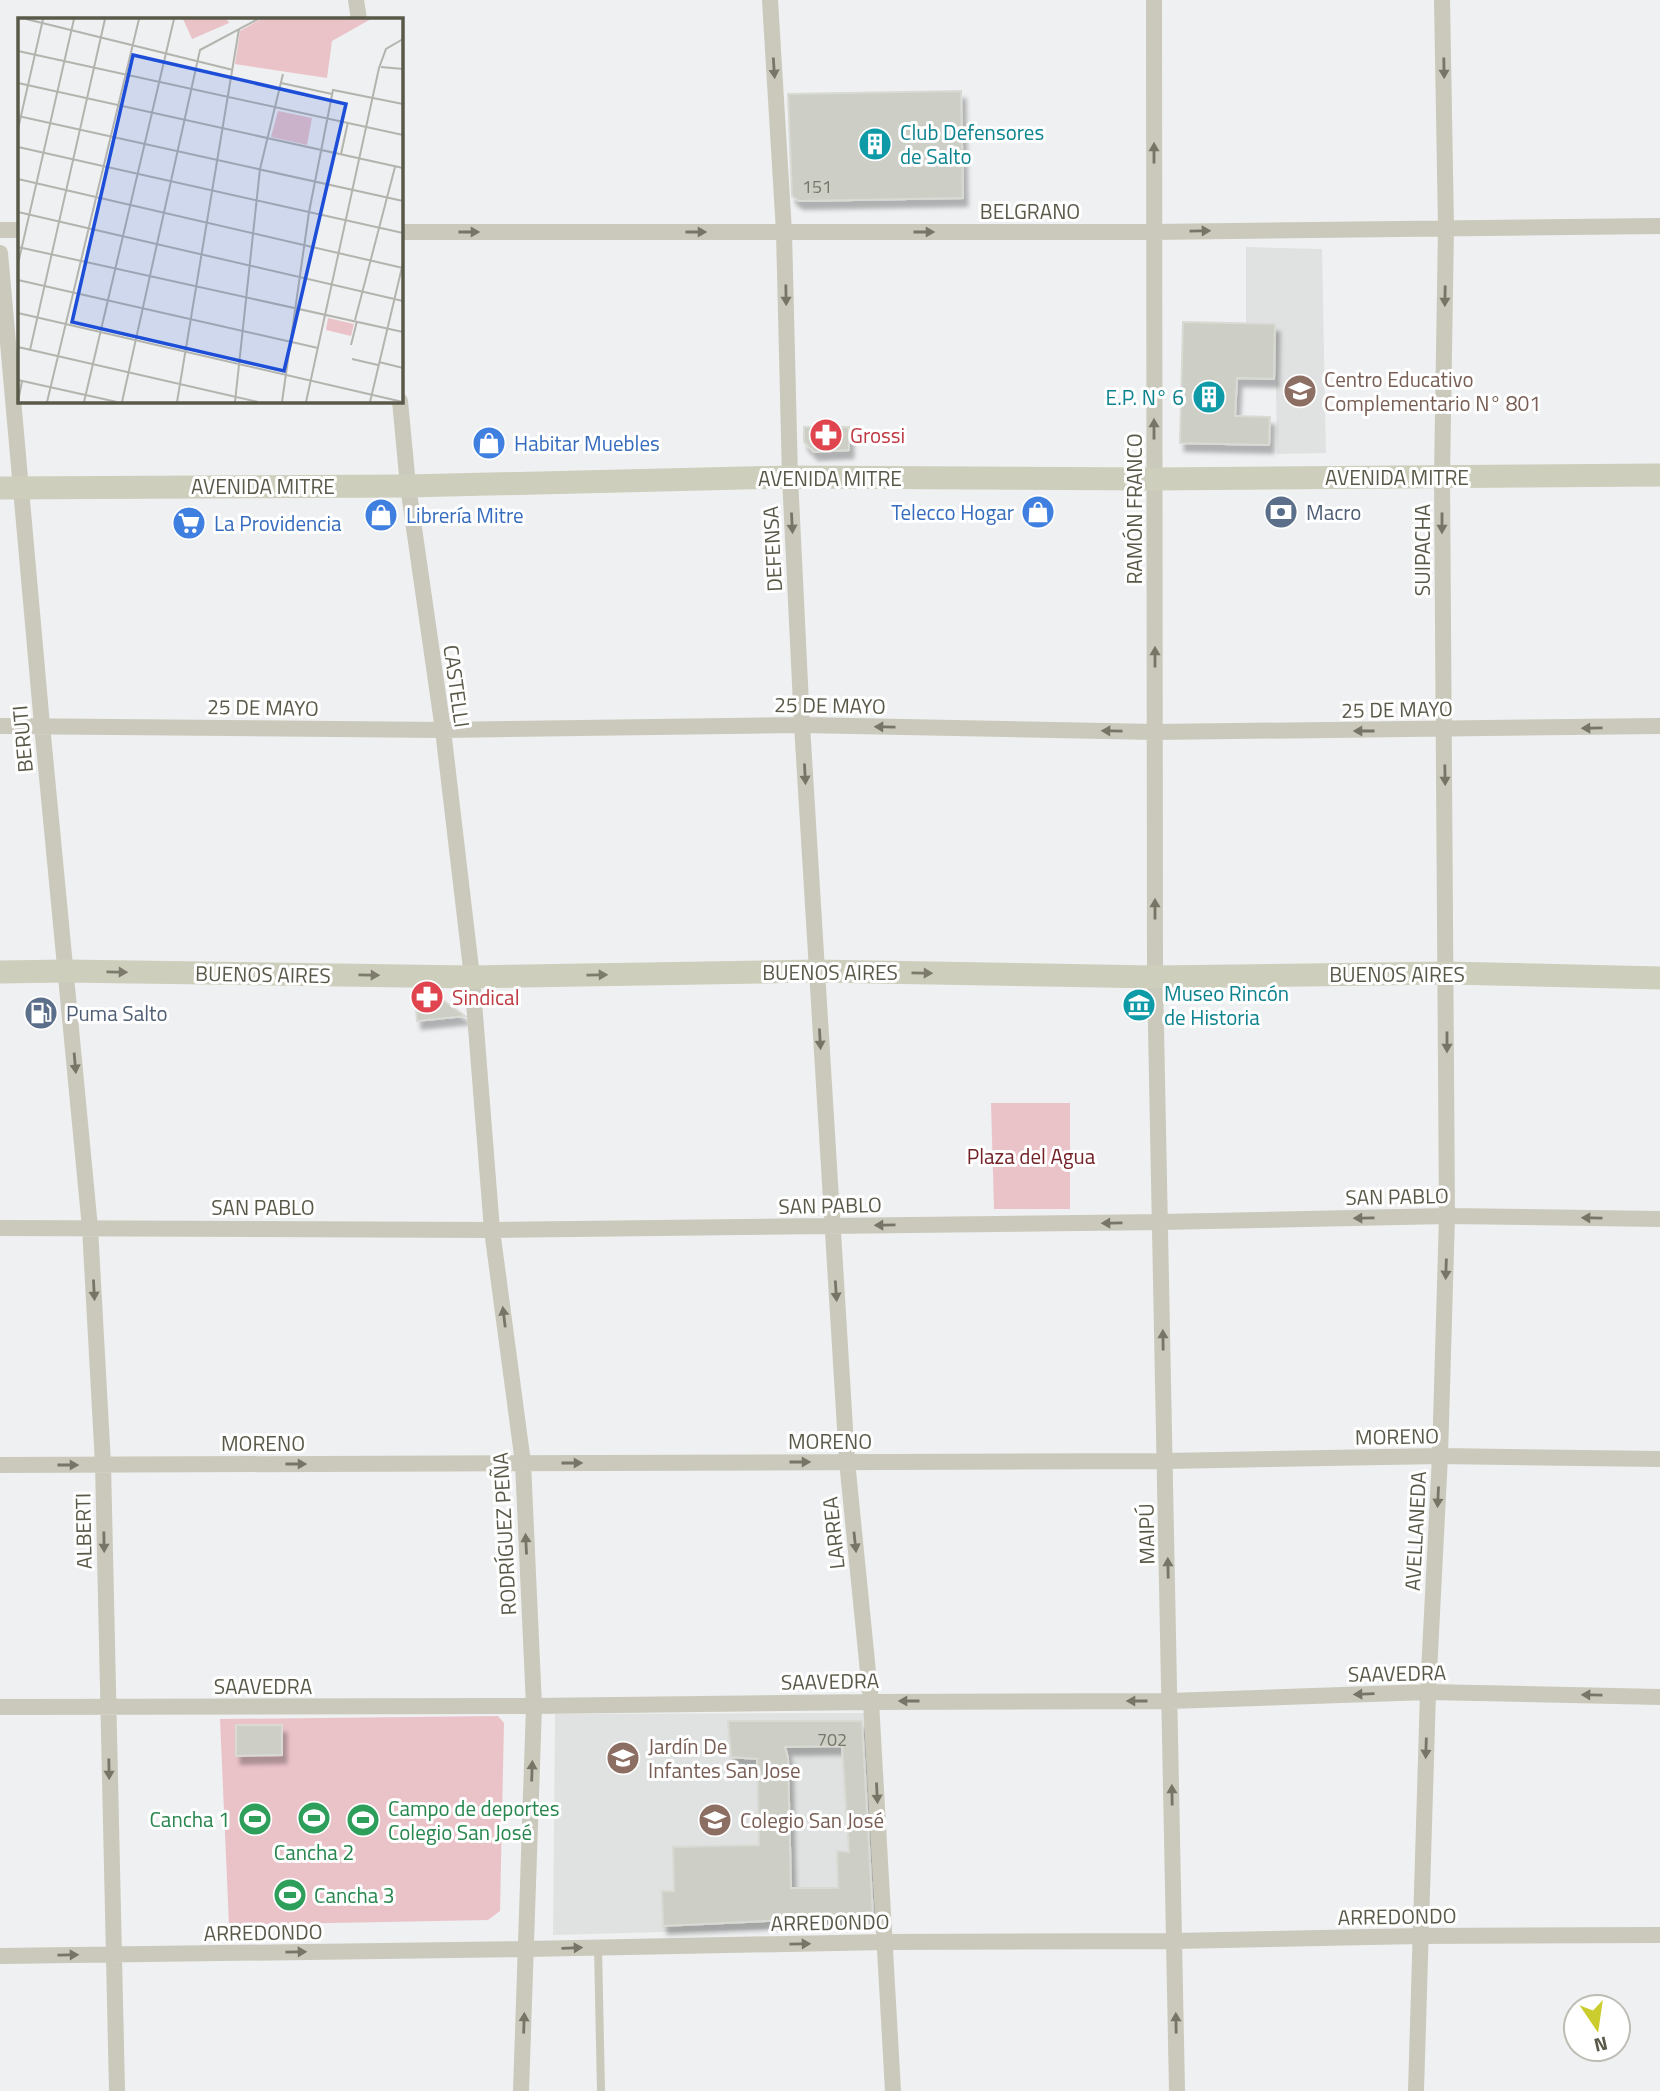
<svg xmlns="http://www.w3.org/2000/svg" width="1660" height="2091" viewBox="0 0 1660 2091" font-family="'Titillium Web',sans-serif">
<style>
.education{fill:#e0e2e2}
.green{fill:#eac3c9}
.building{fill:#cdcec6;stroke:#d9dad4;stroke-width:2;fill-rule:evenodd;filter:url(#shadow)}
.lines{fill:none;stroke-linecap:round;stroke-linejoin:round}
.lane{stroke:#cac9bc;stroke-width:8}
.street{stroke:#cac9bc;stroke-width:16}
.secondary{stroke:#cecebd;stroke-width:23}
.oneway{fill:#767566}
.oneway2{fill:#7d7c6c}
.labels{text-anchor:middle;dominant-baseline:central;stroke-width:6;stroke-linejoin:round;paint-order:stroke}
.number-label{font-size:18px;fill:#777668}
.culture-label{font-size:21px;fill:#0d838f;stroke:#fff;text-anchor:start}
.street-label{font-size:21px;fill:#5a5949;stroke:#fff}
.education-label{font-size:21px;fill:#785e54;stroke:#fff;text-anchor:start}
.health-label{font-size:21px;fill:#be3a42;stroke:#fff;text-anchor:start}
.shop-label{font-size:21px;fill:#366cbe;stroke:#fff;text-anchor:start}
.service-label{font-size:21px;fill:#4e5e75;stroke:#fff;text-anchor:start}
.park-label{font-size:21px;fill:#732227;stroke:#fff}
.leisure-label{font-size:21px;fill:#27864d;stroke:#fff;text-anchor:start}
.inset-road{fill:none;stroke:#b3b4ae;stroke-width:2}
.view{fill:#1d4ed8;fill-opacity:0.15;stroke:#1d4ed8;stroke-width:3.5}
.inset-edge{fill:none;stroke:#5a5949;stroke-width:3.5}
</style>
<defs>
<filter id="shadow"><feDropShadow dx="4.5" dy="8" stdDeviation="2" flood-color="#0004"/></filter>
</defs>
<rect width="100%" height="100%" fill="#eff0f1"/>
<!-- education -->
<path class="education" d="M1246,247L1322,249L1326,453L1277,454L1275,325L1246,330Z
M869,1713L883,1926L553,1935L555,1714Z"/>
<!-- green -->
<path class="green" d="M991,1103H1070V1209H994Z
M498,1716L504,1723L500,1911L488,1920L229,1925L220,1719Z"/>
<!-- building -->
<path class="building" d="M961,91L963,198L799,201L792,196L788,94Z
M1183,322L1275,324L1274,379L1237,378L1235,416L1270,417L1269,445L1180,443Z
M804,427H849V450L814,452L804,442Z
M415,990H429L465,1016L417,1021Z
M728,1721H862L873,1916L663,1926L662,1891H674L673,1847L759,1845L757,1759L731,1757ZM842,1746L849,1852L837,1851L838,1888H791L788,1758L785,1747Z
M236,1725H282V1755L236,1756Z"/>
<g class="lines">
<!-- lane -->
<path class="lane" d="M598,1947L601,2091"/>
<!-- street -->
<path class="street" d="M356,0L359,19
M770,0L784,232L790,477L802,725L847,1461L871,1702L893,2091
M1154,0L1155,977L1177,2091
M0,230H19
M401,232H1154L1660,226
M0,253L42,725L90,1228L103,1464L117,2091
M400,401L408,486L443,730L472,977L492,1230L523,1463L534,1706L521,2091
M0,726L443,730L802,725L1155,732L1660,726
M0,1228L492,1230L1161,1222L1447,1216L1660,1219
M0,1465L1166,1461L1440,1456L1660,1459
M0,1707L534,1706L871,1702L1170,1701L1428,1692L1660,1697
M0,1956L527,1949L885,1942L1174,1941L1420,1936L1660,1935
M1416,2091L1428,1692L1440,1456L1447,1216L1442,476L1446,227L1442,0"/>
<!-- secondary -->
<path class="secondary" d="M0,488L408,486L790,477L1154,479L1660,475
M0,972L66,971L472,977L816,971L1155,977L1447,973L1660,978"/>
</g>
<!-- one-way arrows -->
<defs><path id="oneway-solid" d="M-6-.8H1V-3.2L6.5 0L1 3.2V.8H-6Z" transform="scale(1.75)"/></defs>
<g class="oneway">
<use href="#oneway-solid" transform="translate(774 68) rotate(86)"/>
<use href="#oneway-solid" transform="translate(1444 68) rotate(89)"/>
<use href="#oneway-solid" transform="translate(1154 153) rotate(-90)"/>
<use href="#oneway-solid" transform="translate(1200 231) rotate(-1)"/>
<use href="#oneway-solid" transform="translate(469 232)"/>
<use href="#oneway-solid" transform="translate(696 232)"/>
<use href="#oneway-solid" transform="translate(924 232)"/>
<use href="#oneway-solid" transform="translate(786 295) rotate(89)"/>
<use href="#oneway-solid" transform="translate(1445 296) rotate(91)"/>
<use href="#oneway-solid" transform="translate(1154 429) rotate(-90)"/>
<use href="#oneway-solid" transform="translate(792 523) rotate(87)"/>
<use href="#oneway-solid" transform="translate(1442 523) rotate(90)"/>
<use href="#oneway-solid" transform="translate(1155 657) rotate(-90)"/>
<use href="#oneway-solid" transform="translate(885 727) rotate(-179)"/>
<use href="#oneway-solid" transform="translate(1592 728) rotate(179)"/>
<use href="#oneway-solid" transform="translate(1112 731) rotate(-179)"/>
<use href="#oneway-solid" transform="translate(1364 731) rotate(180)"/>
<use href="#oneway-solid" transform="translate(805 774) rotate(87)"/>
<use href="#oneway-solid" transform="translate(1445 775) rotate(89)"/>
<use href="#oneway-solid" transform="translate(1155 909) rotate(-90)"/>
<use href="#oneway-solid" transform="translate(820 1039) rotate(87)"/>
<use href="#oneway-solid" transform="translate(1447 1042) rotate(90)"/>
<use href="#oneway-solid" transform="translate(75 1063) rotate(85)"/>
<use href="#oneway-solid" transform="translate(1364 1218) rotate(179)"/>
<use href="#oneway-solid" transform="translate(1592 1218) rotate(-179)"/>
<use href="#oneway-solid" transform="translate(1112 1223) rotate(179)"/>
<use href="#oneway-solid" transform="translate(885 1225) rotate(179)"/>
<use href="#oneway-solid" transform="translate(1446 1269) rotate(92)"/>
<use href="#oneway-solid" transform="translate(94 1290) rotate(87)"/>
<use href="#oneway-solid" transform="translate(836 1291) rotate(86)"/>
<use href="#oneway-solid" transform="translate(504 1317) rotate(-97)"/>
<use href="#oneway-solid" transform="translate(1163 1340) rotate(-91)"/>
<use href="#oneway-solid" transform="translate(800 1462)"/>
<use href="#oneway-solid" transform="translate(572 1463)"/>
<use href="#oneway-solid" transform="translate(296 1464)"/>
<use href="#oneway-solid" transform="translate(68 1465)"/>
<use href="#oneway-solid" transform="translate(1438 1497) rotate(93)"/>
<use href="#oneway-solid" transform="translate(104 1542) rotate(89)"/>
<use href="#oneway-solid" transform="translate(855 1542) rotate(84)"/>
<use href="#oneway-solid" transform="translate(526 1544) rotate(-93)"/>
<use href="#oneway-solid" transform="translate(1168 1568) rotate(-91)"/>
<use href="#oneway-solid" transform="translate(1364 1694) rotate(178)"/>
<use href="#oneway-solid" transform="translate(1592 1695) rotate(-179)"/>
<use href="#oneway-solid" transform="translate(909 1701) rotate(180)"/>
<use href="#oneway-solid" transform="translate(1137 1701) rotate(180)"/>
<use href="#oneway-solid" transform="translate(1426 1748) rotate(92)"/>
<use href="#oneway-solid" transform="translate(109 1769) rotate(89)"/>
<use href="#oneway-solid" transform="translate(532 1771) rotate(-88)"/>
<use href="#oneway-solid" transform="translate(877 1793) rotate(87)"/>
<use href="#oneway-solid" transform="translate(1172 1795) rotate(-91)"/>
<use href="#oneway-solid" transform="translate(800 1944) rotate(-1)"/>
<use href="#oneway-solid" transform="translate(572 1948) rotate(-2)"/>
<use href="#oneway-solid" transform="translate(296 1952) rotate(-1)"/>
<use href="#oneway-solid" transform="translate(68 1955) rotate(-1)"/>
<use href="#oneway-solid" transform="translate(524 2023) rotate(-88)"/>
<use href="#oneway-solid" transform="translate(1176 2023) rotate(-91)"/>
</g>
<g class="oneway2">
<use href="#oneway-solid" transform="translate(117 972) rotate(1)"/>
<use href="#oneway-solid" transform="translate(922 973) rotate(1)"/>
<use href="#oneway-solid" transform="translate(369 975) rotate(1)"/>
<use href="#oneway-solid" transform="translate(597 975) rotate(-1)"/>
</g>
<!-- icons -->
<defs>
<symbol id="building-disc" viewBox="-11 -11 22 22"><circle r="9.5" fill="#0f9aa8" stroke="#fff"/><path d="M-4-6H4V6H1V3H-1V6H-4ZM-2.5-4.3h1.7v1.8h-1.7ZM.8-4.3h1.7v1.8H.8ZM-2.5-1h1.7V.8h-1.7ZM.8-1h1.7V.8H.8Z" fill="#fff"/></symbol>
<symbol id="school-disc" viewBox="-11 -11 22 22"><circle r="9.5" fill="#8d6e63" stroke="#fff"/><path d="M0-5L7-2L0 1L-7-2ZM-4 1L0 2.5L4 1V4Q0 6-4 4Z" fill="#fff"/></symbol>
<symbol id="pharmacy-disc" viewBox="-11 -11 22 22"><circle r="9.5" fill="#e0444e" stroke="#fff"/><path d="M-2-6h4v4h4v4h-4v4h-4v-4h-4v-4h4Z" fill="#fff"/></symbol>
<symbol id="shop-disc" viewBox="-11 -11 22 22"><circle r="9.5" fill="#3f7fe0" stroke="#fff"/><path d="M-5-2.5h2.3a2.7 3.5 0 0 1 5.4 0H5L5.5 6h-11ZM-1.5-2.5h3a1.5 2.3 0 0 0-3 0Z" fill="#fff"/></symbol>
<symbol id="bank-disc" viewBox="-11 -11 22 22"><circle r="9.5" fill="#5c6f8a" stroke="#fff"/><path d="M-6-4H6V4H-6ZM0-2.3a2.3 2.3 0 1 0 0 4.6a2.3 2.3 0 1 0 0-4.6Z" fill="#fff"/></symbol>
<symbol id="supermarket-disc" viewBox="-11 -11 22 22"><circle r="9.5" fill="#3f7fe0" stroke="#fff"/><path d="M-6-5.5h2.5l.6 2H6L4.5 2H-2.5L-4.4-4H-6ZM-1.5 3.2a1.3 1.3 0 1 0 .1 0ZM3 3.2a1.3 1.3 0 1 0 .1 0Z" fill="#fff"/></symbol>
<symbol id="museum-disc" viewBox="-11 -11 22 22"><circle r="9.5" fill="#0f9aa8" stroke="#fff"/><path d="M0-6L6-3V-2H-6V-3ZM-5-1h2V3h-2ZM-1-1h2V3h-2ZM3-1h2V3H3ZM-6 4H6V6H-6Z" fill="#fff"/></symbol>
<symbol id="fuel-disc" viewBox="-11 -11 22 22"><circle r="9.5" fill="#5c6f8a" stroke="#fff"/><path d="M-5.5-6h7V0h2V4h1.3V-2.5L3-4.5l.8-.8L6-3V5H2.5V1h-1V6h-7ZM-4.2-4.7v3.2H.2V-4.7Z" fill="#fff"/></symbol>
<symbol id="stadium-disc" viewBox="-11 -11 22 22"><circle r="9.5" fill="#2e9e5b" stroke="#fff"/><path d="M0-5a6.5 5 0 1 0 0 10a6.5 5 0 1 0 0-10ZM-3.5-1.8h7v3.6h-7Z" fill="#fff"/></symbol>
</defs>
<g fill-rule="evenodd">
<use href="#building-disc" x="856" y="125" width="38" height="38"/>
<use href="#school-disc" x="1281" y="372" width="38" height="38"/>
<use href="#building-disc" x="1190" y="378" width="38" height="38"/>
<use href="#pharmacy-disc" x="807" y="416" width="38" height="38"/>
<use href="#shop-disc" x="470" y="424" width="38" height="38"/>
<use href="#shop-disc" x="1019" y="493" width="38" height="38"/>
<use href="#bank-disc" x="1262" y="493" width="38" height="38"/>
<use href="#shop-disc" x="362" y="496" width="38" height="38"/>
<use href="#supermarket-disc" x="170" y="504" width="38" height="38"/>
<use href="#pharmacy-disc" x="408" y="978" width="38" height="38"/>
<use href="#museum-disc" x="1120" y="986" width="38" height="38"/>
<use href="#fuel-disc" x="22" y="994" width="38" height="38"/>
<use href="#school-disc" x="604" y="1739" width="38" height="38"/>
<use href="#stadium-disc" x="295" y="1799" width="38" height="38"/>
<use href="#stadium-disc" x="236" y="1800" width="38" height="38"/>
<use href="#stadium-disc" x="344" y="1801" width="38" height="38"/>
<use href="#school-disc" x="696" y="1801" width="38" height="38"/>
<use href="#stadium-disc" x="271" y="1876" width="38" height="38"/>
</g>
<g class="labels">
<!-- number labels -->
<g class="number-label">
<text x="817" y="186">151</text>
<text x="832" y="1739">702</text>
</g>
<!-- culture labels -->
<g class="culture-label">
<text x="900" y="132">Club Defensores<tspan x="900" dy="24">de Salto</tspan></text>
<text x="1184" y="397" text-anchor="end">E.P. N° 6</text>
<text x="1164" y="993">Museo Rincón<tspan x="1164" dy="24">de Historia</tspan></text>
</g>
<!-- street labels -->
<g class="street-label">
<text x="1030" y="211">BELGRANO</text>
<text x="1397" y="477">AVENIDA MITRE</text>
<text x="830" y="478">AVENIDA MITRE</text>
<text x="263" y="486">AVENIDA MITRE</text>
<text transform="translate(1134 509) rotate(-90)">RAMÓN FRANCO</text>
<text transform="translate(772 549) rotate(-93)">DEFENSA</text>
<text transform="translate(1422 550) rotate(-90)">SUIPACHA</text>
<text transform="translate(457 686) rotate(82)">CASTELLI</text>
<text transform="translate(830 705) rotate(1)">25 DE MAYO</text>
<text transform="translate(263 707) rotate(1)">25 DE MAYO</text>
<text transform="translate(1397 709) rotate(-1)">25 DE MAYO</text>
<text transform="translate(22 739) rotate(-95)">BERUTI</text>
<text x="830" y="972">BUENOS AIRES</text>
<text transform="translate(263 974) rotate(1)">BUENOS AIRES</text>
<text x="1397" y="974">BUENOS AIRES</text>
<text transform="translate(1397 1196) rotate(-1)">SAN PABLO</text>
<text transform="translate(830 1205) rotate(-1)">SAN PABLO</text>
<text x="263" y="1207">SAN PABLO</text>
<text transform="translate(1397 1436) rotate(-1)">MORENO</text>
<text x="830" y="1441">MORENO</text>
<text x="263" y="1443">MORENO</text>
<text transform="translate(83 1531) rotate(-91)">ALBERTI</text>
<text transform="translate(1415 1531) rotate(-87)">AVELLANEDA</text>
<text transform="translate(833 1533) rotate(-96)">LARREA</text>
<text transform="translate(504 1534) rotate(-93)">RODRÍGUEZ PEÑA</text>
<text transform="translate(1146 1534) rotate(-91)">MAIPÚ</text>
<text transform="translate(1397 1673) rotate(-1)">SAAVEDRA</text>
<text transform="translate(830 1681) rotate(-1)">SAAVEDRA</text>
<text x="263" y="1686">SAAVEDRA</text>
<text transform="translate(1397 1916) rotate(-1)">ARREDONDO</text>
<text transform="translate(830 1922) rotate(-1)">ARREDONDO</text>
<text transform="translate(263 1932) rotate(-1)">ARREDONDO</text>
</g>
<!-- education labels -->
<g class="education-label">
<text x="1324" y="379">Centro Educativo<tspan x="1324" dy="24">Complementario N° 801</tspan></text>
<text x="648" y="1746">Jardín De<tspan x="648" dy="24">Infantes San Jose</tspan></text>
<text x="740" y="1820">Colegio San José</text>
</g>
<!-- health labels -->
<g class="health-label">
<text x="850" y="435">Grossi</text>
<text x="452" y="997">Sindical</text>
</g>
<!-- shop labels -->
<g class="shop-label">
<text x="514" y="443">Habitar Muebles</text>
<text x="1014" y="512" text-anchor="end">Telecco Hogar</text>
<text x="406" y="515">Librería Mitre</text>
<text x="214" y="523">La Providencia</text>
</g>
<!-- service labels -->
<g class="service-label">
<text x="1306" y="512">Macro</text>
<text x="66" y="1013">Puma Salto</text>
</g>
<!-- park labels -->
<g class="park-label">
<text x="1031" y="1156">Plaza del Agua</text>
</g>
<!-- leisure labels -->
<g class="leisure-label">
<text x="388" y="1808">Campo de deportes<tspan x="388" dy="24">Colegio San José</tspan></text>
<text x="230" y="1819" text-anchor="end">Cancha 1</text>
<text x="314" y="1852" text-anchor="middle">Cancha 2</text>
<text x="314" y="1895">Cancha 3</text>
</g>
</g>
<!-- overview -->
<g transform="translate(18 18)">
<rect width="385" height="385" fill="#eff0f1"/>
<path d="M165,1H209L211,5L174,21ZM243,1H353L314,23L309,60L217,46L222,13ZM260,93L294,100L289,127L253,119ZM310,300L336,306L333,318L308,312Z" fill="#eac3c9"/>
<path class="inset-road" d="M8,1L215,52M0,33L385,117M363,49L385,51M0,65L385,150M263,65L314,76M0,98L385,183M0,111L25,1M0,129L385,215M323,136L330,104M0,161L385,250M0,194L385,283M0,229L385,314M0,246L56,1M0,262L300,330M0,295L385,384M337,302L377,149M333,327L339,303M0,329L240,384M12,332L87,1M334,341L360,347M361,344L385,350M0,362L99,384M0,384L4,363M29,384L121,1M66,384L156,1M104,384L182,32L240,1M159,384L221,11M217,384L242,151L265,56M264,384L291,194L315,72L385,86M288,384L361,50L368,31L385,21M352,384L385,245"/>
<path class="view" d="M115,37L328,86L266,353L54,304Z"/>
<rect width="385" height="385" class="inset-edge"/>
</g>
<!-- north arrow -->
<g transform="translate(1597 2028) rotate(167)"><circle r="33" fill="#ffffff" stroke="#bdbdb6" stroke-width="2"/>
<path d="M0-5L12 26L0 18L-12 26Z" fill="#cbcc2e"/>
<text y="-10" font-size="19" font-weight="bold" text-anchor="middle" fill="#5a5949">N</text>
</g>
</svg>
